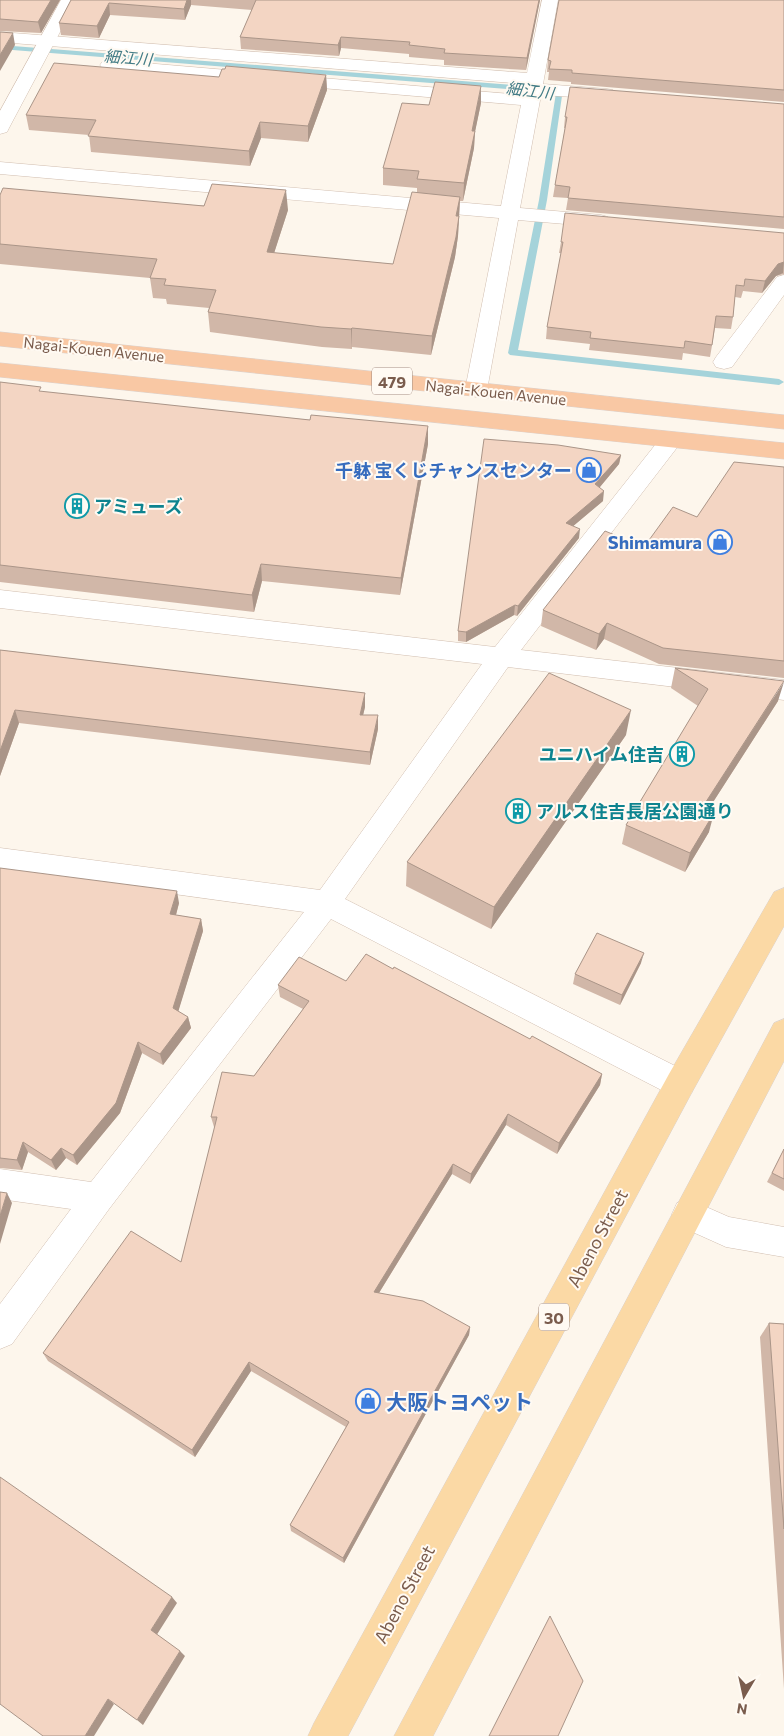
<svg xmlns="http://www.w3.org/2000/svg" width="784" height="1736" viewBox="0 0 784 1736" font-family="Commissioner,'Noto Sans JP',sans-serif">
<style>
.lines{fill:none;stroke-linecap:round;stroke-linejoin:round}
.stream{fill:#a5d3da;fill-rule:evenodd}
.minor-casing{stroke:#d1beb0;stroke-width:1}
.tertiary-casing{stroke:#d1beb0;stroke-width:1}
.primary-casing{stroke:#dad1cd;stroke-width:1}
.trunk-casing{stroke:#dad1cd;stroke-width:1}
.minor{fill:#fff;fill-rule:evenodd}
.tertiary{fill:#fff;fill-rule:evenodd}
.primary{fill:#fbd9a5;fill-rule:evenodd}
.trunk{fill:#f9c8a4;fill-rule:evenodd}
.wall{fill:#d1b7a8}
.shaded-wall{fill:#aa9588}
.building{fill:#f3d5c3;stroke:#aa9588}
.labels{text-anchor:middle;dominant-baseline:central;stroke-width:4;stroke-linejoin:round;paint-order:stroke}
.far-street-label{font-size:15px;fill:#7a5c4d;stroke:#fffaf3}
.far-water-label{font-size:16px;font-style:italic;fill:#437c86;stroke:#fffaf3}
.shield{fill:#fffaf3;stroke:#a28b7f;stroke-width:1}
.shield-label{font-size:16px;font-weight:bold;fill:#7a5c4d}
.shop-label{font-size:18px;font-weight:bold;fill:#366cbe;stroke:#fffaf3;text-anchor:end}
.culture-label{font-size:18px;font-weight:bold;fill:#0d838f;stroke:#fffaf3;text-anchor:start}
.street-label{font-size:18px;fill:#7a5c4d;stroke:#fffaf3}
.near-shop-label{font-size:21px;font-weight:bold;fill:#366cbe;stroke:#fffaf3;text-anchor:start}
</style>
<rect width="100%" height="100%" fill="#fdf6ec"/>
<g class="lines">
<!-- stream -->
<path class="stream" d="M0,45L563,89L547,200L518,350L779,379L784,382L779,385L510,355L508,353L539,200L556,93L0,49Z"/>
<defs>
<path id="minor" d="M542,0H558L543,84L607,89L613,90L616,94L613,98L607,99L541,95L520,208L601,215L608,217L611,221L608,225L601,227L518,220L487,390L484,395L476,397L468,395L465,390L499,218L0,174V162L501,206L521,105L109,70L103,69L100,65L103,61L109,60L523,95L525,84L0,42V32L527,73Z
M671,433L679,435L682,440L679,445L521,650L784,680V700L508,667L345,899L691,1074L695,1084L691,1094L680,1098L669,1094L331,919L109,1209L12,1344L0,1349V1304L71,1209L0,1199V1169L91,1182L304,912L0,870V848L320,890L482,664L0,608V590L495,647L663,435Z
M688,1199L729,1217L784,1227V1257L726,1247L677,1225L672,1214L677,1203Z"/>
<path id="tertiary" d="M61,0H77L9,128L7,132L0,134V111Z
M784,275V295L732,367L724,369L716,367L713,362L716,357L777,277Z"/>
<path id="primary" d="M784,888V926L691,1094L348,1736H308L314,1723L669,1074L774,892Z
M784,1019V1061L433,1736H394L774,1023Z"/>
<path id="trunk" d="M0,332L784,415V429L0,346Z
M0,363L784,443V459L0,377Z"/>
</defs>
<!-- minor casing -->
<use href="#minor" class="minor-casing"/>
<!-- tertiary casing -->
<use href="#tertiary" class="tertiary-casing"/>
<!-- primary casing -->
<use href="#primary" class="primary-casing"/>
<!-- trunk casing -->
<use href="#trunk" class="trunk-casing"/>
<!-- minor -->
<use href="#minor" class="minor"/>
<!-- tertiary -->
<use href="#tertiary" class="tertiary"/>
<!-- primary -->
<use href="#primary" class="primary"/>
<!-- trunk -->
<use href="#trunk" class="trunk"/>
</g>
<!-- wall -->
<path class="wall" d="M0,0H60L41,33L0,31Z
M71,0H540L526,70L444,65V60L409,57V54L341,48L339,56L241,49L240,37L252,10L191,5L185,20L110,15L99,38L61,35L59,23Z
M784,0V102L571,84V82L548,80L549,72H547L548,60Z
M326,75L327,90L308,142L261,138L250,166L91,152L89,135L29,130L26,115L219,77Z
M481,103L475,131L474,148L463,201H460L458,236L455,257L431,355L352,347V349L322,347L210,332L208,312L209,308L167,304L166,299L153,298L150,278L0,264V195L288,210L274,253L393,264L417,193V188L383,185V168L429,105Z
M784,104V229L566,210L568,198L553,197L555,185L565,128H564L565,117Z
M784,233V274L776,276L762,293L743,291L741,298L735,297L733,317L731,329L715,328L710,357L683,353L682,360L636,355L589,350L590,344L546,339L547,327L561,253H559L561,242Z
M0,382L42,392L310,420L428,426V444L400,595L262,581L254,612L0,582Z
M621,455L619,464L600,487L603,501L573,526L579,538L517,616L514,615L466,642L458,641V631Z
M784,467V678L659,664L604,639L596,650L541,626L543,610L644,547Z
M0,650L365,693V707L363,715L378,729L370,765L19,723L0,776Z
M675,668L778,701L708,810L709,832L685,872L622,844L626,825L698,706L671,688Z
M626,735L491,929L406,886L407,862Z
M0,868L179,903L176,915L201,919L203,931L178,1011L188,1017L191,1028L163,1065L142,1053L120,1113L77,1165L66,1158L56,1170L28,1152L22,1170L0,1168Z
M641,963L620,1005L573,984L575,974Z
M346,981L530,1039L602,1074L600,1085L557,1154L506,1125L470,1184L452,1174L379,1293L470,1327L469,1335L344,1563L291,1531L290,1525L346,1427L251,1371L195,1457L48,1361L43,1353L181,1262L215,1128L214,1127L211,1117L254,1076L303,1009L280,997L278,985Z
M784,1149V1191L767,1182Z
M769,1323L784,1324V1689L760,1337Z"/>
<!-- shaded-wall -->
<path class="shaded-wall" d="M51,0H60L41,33L38,22Z
M187,0H191V5L185,20L184,9Z
M539,0H540L526,70L527,58Z
M109,3L110,15L99,38L97,26Z
M13,33L15,45L0,71V55Z
M341,37V48L339,56L338,45Z
M326,75L327,90L308,142V126Z
M481,86V103L475,132V131L474,148L463,201L464,183L472,131Z
M260,122L261,138L250,166L249,151Z
M286,190L288,210L268,272L267,252Z
M460,197L458,236L455,257L431,355L432,336Z
M784,262L783,273L776,276L762,293L765,281L778,264Z
M352,328V349L351,329Z
M428,426V444L400,595L401,578Z
M621,455L619,464L594,494L595,484Z
M604,491L603,501L565,533L566,523Z
M580,529L579,538L517,616L518,606Z
M261,564L262,581L254,612L252,595Z
M515,605L514,615L466,642V632Z
M607,623L604,639L596,650L599,634Z
M784,682L778,701L697,827L702,808Z
M365,693V707L360,728V715Z
M15,710L19,723L0,776V751Z
M631,710L626,735L491,929L494,907Z
M378,715V729L370,765V752Z
M714,813L709,832L685,872L690,853Z
M177,891L179,903L173,926L170,914Z
M201,919L203,931L176,1019L173,1008Z
M644,953L641,963L620,1005L622,995Z
M188,1017L191,1028L163,1065L160,1054Z
M138,1042L142,1053L120,1113L77,1165L73,1155Z
M602,1074L600,1085L557,1154L559,1143Z
M508,1114L506,1125L470,1184L471,1174Z
M23,1142L28,1152L22,1170L17,1160Z
M61,1148L66,1158L56,1170L51,1160Z
M453,1164L452,1174L374,1301V1292Z
M7,1193L12,1203L0,1244V1216Z
M470,1327L469,1335L344,1563L343,1558Z
M249,1362L251,1371L195,1457L192,1450Z
M172,1597L177,1603L156,1636L151,1630Z
M180,1651L185,1656L143,1725L137,1720Z
M108,1699L114,1704L94,1736H85Z"/>
<!-- building -->
<path class="building" d="M0,0H51L38,22L0,19Z
M71,0H187L184,9L109,3L97,26L59,23Z
M256,0H539L527,58L444,53L445,49L409,45L410,42L341,37L338,45L240,37Z
M559,0H784V90L572,73V70L549,69L551,61L548,60Z
M0,32L13,33L0,55Z
M54,63L219,77L222,69H225L226,66L326,75L308,126L260,122L249,151L88,136L96,120L26,115Z
M435,82L481,86L472,131H475L464,183L417,179L419,171L383,168L402,103L429,105Z
M570,87L784,104V217L568,198L570,187L555,185L567,117H565Z
M212,184L286,190L267,252L393,264L412,192L460,197L456,216H459L456,237L432,336L352,328L351,329L321,327L208,312L216,290L164,285L166,279L150,278L157,259L0,244V195L3,188L204,206Z
M565,213L784,233V262L778,264L765,281L745,279L744,286L736,285L733,317L716,316L712,345L685,341L684,348L590,338L591,332L547,327L563,242H561Z
M0,382L41,387L39,391L310,420L311,415L428,426L401,578L261,564L252,595L0,565Z
M484,439L558,445L621,455L595,484L604,491L566,523L580,529L518,606L515,605L466,632L458,631Z
M734,462L784,467V661L663,648L607,623L599,634L543,610L605,531L644,547L673,507L697,517Z
M0,650L365,693L360,715H378L370,752L15,710L0,751Z
M675,668L784,681L702,808L714,813L690,853L626,825L708,689Z
M549,673L631,710L494,907L407,862Z
M0,868L177,891L170,914L201,919L173,1008L188,1017L160,1054L138,1042L116,1103L73,1155L61,1148L51,1160L23,1142L17,1160L0,1158Z
M597,933L644,953L622,995L575,974Z
M366,954L393,969L394,967L530,1039L532,1036L602,1074L559,1143L508,1114L471,1174L453,1164L374,1292L423,1301L470,1327L343,1558L290,1525L349,1422L249,1362L192,1450L43,1353L131,1231L181,1262L217,1117H211L222,1072L254,1076L309,1001L278,985L299,957L346,981Z
M784,1149V1179L772,1173Z
M0,1192L7,1193L0,1216Z
M769,1323L784,1324V1529Z
M0,1477L172,1597L151,1630L180,1651L137,1720L108,1699L85,1736H43L0,1704Z
M550,1616L583,1681L558,1736H489Z"/>
<!-- icons -->
<defs>
<symbol id="shop-ring" viewBox="-11 -11 22 22"><circle r="9.5" fill="#fffaf3" stroke="#3f7fe0" stroke-width="1.5"/><path d="M-5-2.5h2.3a2.7 3.5 0 0 1 5.4 0H5L5.5 6h-11ZM-1.5-2.5h3a1.5 2.3 0 0 0-3 0Z" fill="#3f7fe0"/></symbol>
<symbol id="building-ring" viewBox="-11 -11 22 22"><circle r="9.5" fill="#fffaf3" stroke="#0f9aa8" stroke-width="1.5"/><path d="M-4-6H4V6H1V3H-1V6H-4ZM-2.5-4.3h1.7v1.8h-1.7ZM.8-4.3h1.7v1.8H.8ZM-2.5-1h1.7V.8h-1.7ZM.8-1h1.7V.8H.8Z" fill="#0f9aa8"/></symbol>
</defs>
<g fill-rule="evenodd">
<use href="#shop-ring" x="575" y="456" width="28" height="28"/>
<use href="#building-ring" x="63" y="492" width="28" height="28"/>
<use href="#shop-ring" x="706" y="528" width="28" height="28"/>
<use href="#building-ring" x="668" y="740" width="28" height="28"/>
<use href="#building-ring" x="504" y="797" width="28" height="28"/>
<use href="#shop-ring" x="354" y="1387" width="28" height="28"/>
</g>
<g class="labels">
<!-- far-street labels -->
<g class="far-street-label">
<text transform="translate(94 349) rotate(6)">Nagai-Kouen Avenue</text>
<text transform="translate(496 392) rotate(6)">Nagai-Kouen Avenue</text>
</g>
<!-- far-water labels -->
<g class="far-water-label">
<text transform="translate(128 57) rotate(5)">細江川</text>
<text transform="translate(530 90) rotate(7)">細江川</text>
</g>
<!-- shield labels -->
<g class="shield">
<rect x="372" y="367.5" width="40" height="27" rx="4"/>
<rect x="539" y="1303.5" width="30" height="27" rx="4"/>
</g>
<g class="shield-label">
<text x="392" y="381">479</text>
<text x="554" y="1317">30</text>
</g>
<!-- shop labels -->
<g class="shop-label">
<text x="572" y="470">千躰 宝くじチャンスセンター</text>
<text x="702" y="542">Shimamura</text>
</g>
<!-- culture labels -->
<g class="culture-label">
<text x="94" y="506">アミューズ</text>
<text x="664" y="754" text-anchor="end">ユニハイム住吉</text>
<text x="536" y="811">アルス住吉長居公園通り</text>
</g>
<!-- street labels -->
<g class="street-label">
<text transform="translate(597 1238) rotate(-62)">Abeno Street</text>
<text transform="translate(404 1594) rotate(-62)">Abeno Street</text>
</g>
<!-- near-shop labels -->
<g class="near-shop-label">
<text x="386" y="1401">大阪トヨペット</text>
</g>
</g>
<!-- north arrow -->
<g transform="translate(744 1696) rotate(189)" stroke="#fffaf3" stroke-width="4" paint-order="stroke">
<path d="M0-4L9 19L0 12L-9 19Z" fill="#7a5c4d"/>
<text y="-8" font-size="14" font-weight="bold" text-anchor="middle" fill="#7a5c4d">N</text>
</g>
</svg>
